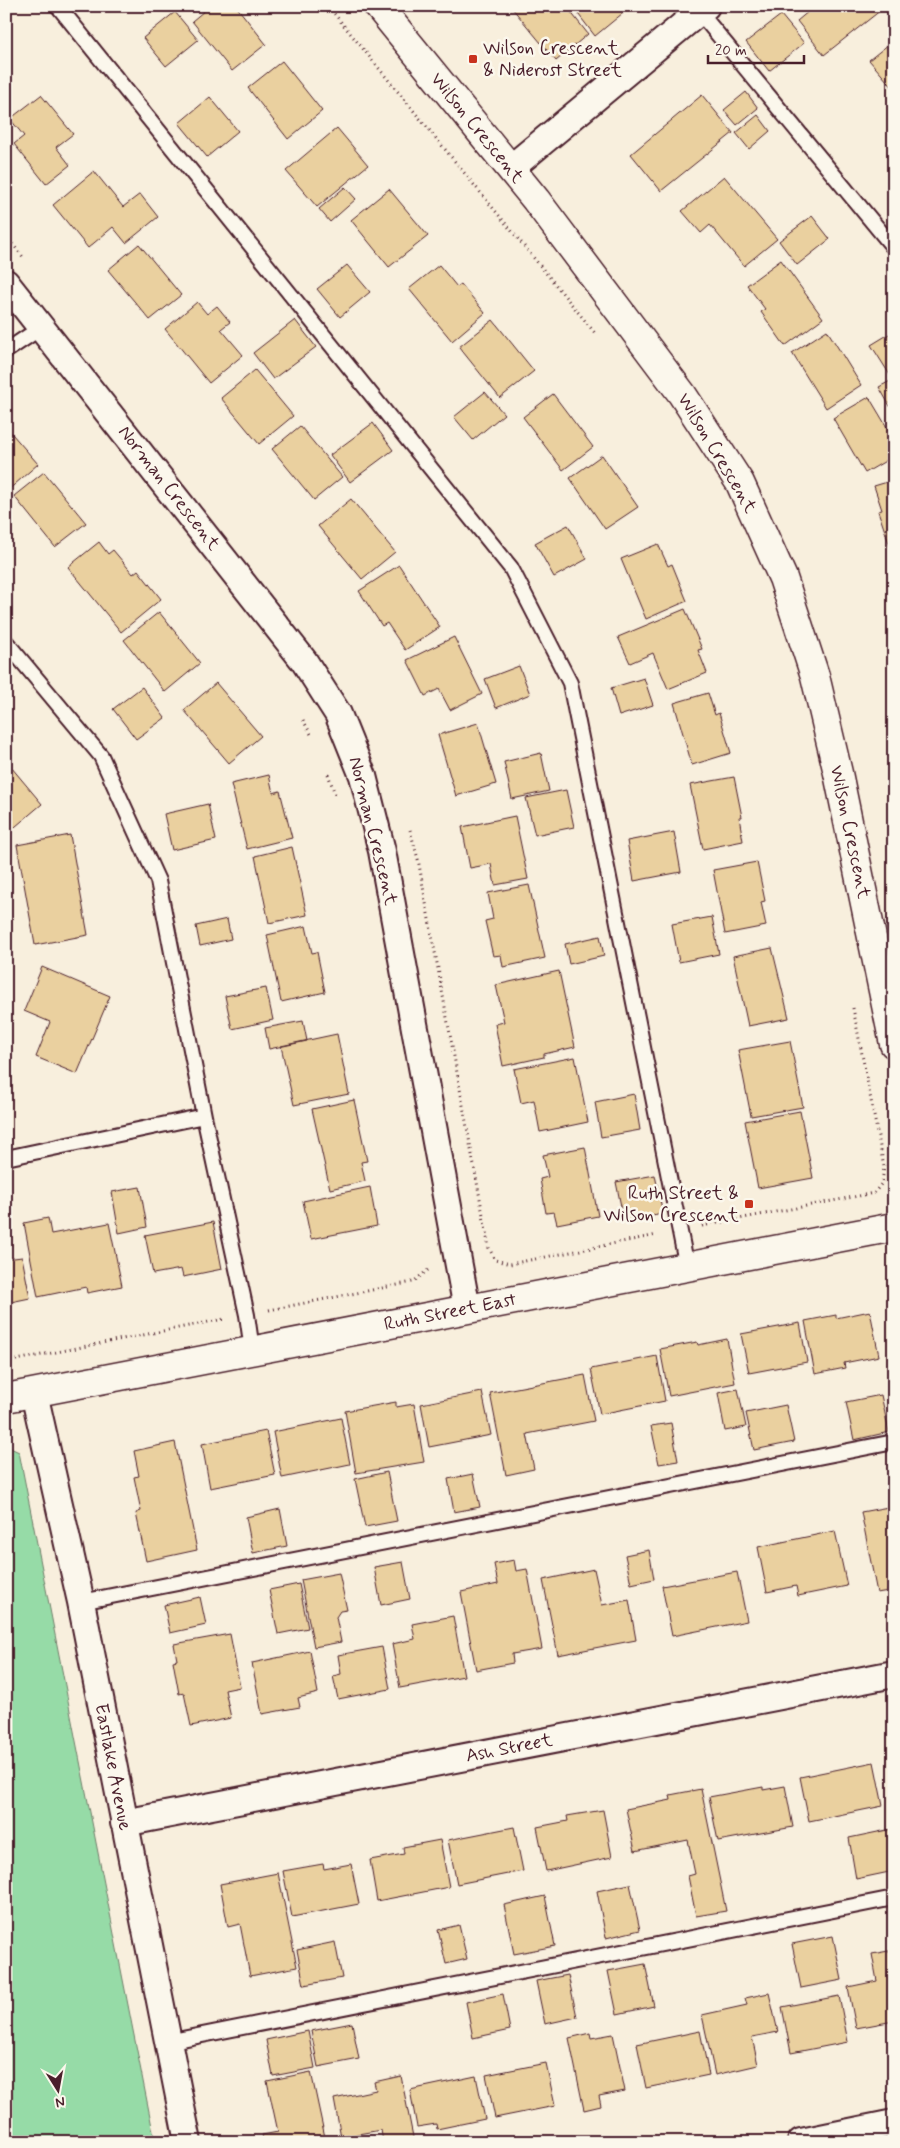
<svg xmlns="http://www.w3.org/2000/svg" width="900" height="2148" viewBox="0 0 900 2148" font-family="Mynerve,sans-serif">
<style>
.green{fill:#96dba7;stroke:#707d69}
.building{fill:#ead09f;stroke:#4a1f2b}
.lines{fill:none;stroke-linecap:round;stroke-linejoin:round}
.lane-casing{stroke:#4a1f2b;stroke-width:18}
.street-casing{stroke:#4a1f2b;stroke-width:30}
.secondary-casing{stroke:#4a1f2b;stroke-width:31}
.path{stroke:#4a1f2b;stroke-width:3;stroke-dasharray:1 4;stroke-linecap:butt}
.lane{stroke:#fbf7ec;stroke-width:14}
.street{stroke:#fbf7ec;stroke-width:26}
.secondary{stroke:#fbf7ec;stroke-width:28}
.poi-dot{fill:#c8321e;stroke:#fbf7ec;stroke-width:2}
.labels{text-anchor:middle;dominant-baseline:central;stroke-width:5;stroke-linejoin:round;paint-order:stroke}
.poi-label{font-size:19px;fill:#4a1f2b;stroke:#fbf7ec;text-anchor:start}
.street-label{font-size:19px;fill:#4a1f2b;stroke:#fbf7ec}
</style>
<rect width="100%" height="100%" fill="#f8efdd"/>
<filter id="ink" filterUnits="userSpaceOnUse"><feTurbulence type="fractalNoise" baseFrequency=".02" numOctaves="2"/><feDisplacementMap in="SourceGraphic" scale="10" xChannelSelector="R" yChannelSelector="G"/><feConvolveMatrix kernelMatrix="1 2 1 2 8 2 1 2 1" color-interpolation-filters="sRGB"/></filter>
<g filter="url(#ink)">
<!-- green -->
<path class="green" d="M6,1446L19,1452L155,2142H6Z"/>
<!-- building -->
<path class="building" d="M210,6H236L266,44L232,71L192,21Z
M514,6H566L588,34L556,61L512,8Z
M572,6H617L623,13L595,36Z
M815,6H878L881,10L824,55L797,21Z
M175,12L198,40L166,66L143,38Z
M781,15L804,43L769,71L746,42Z
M894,40V89L869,60Z
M282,61L322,111L288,139L248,88Z
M746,92L758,108L737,125L724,110Z
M41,95L73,134L56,147L70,165L46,184L14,144L24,136L10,119Z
M702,95L733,133L661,191L631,154Z
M210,97L238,131L207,157L179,123Z
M758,115L770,131L749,149L736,133Z
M337,128L368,165L317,207L286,171Z
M94,171L123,207L140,194L158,217L126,243L113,227L88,248L53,205Z
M724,176L777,239L744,266L710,225L701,233L682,211Z
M345,187L356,199L330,222L319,209Z
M389,189L428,236L389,267L351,220Z
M812,216L830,239L797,265L779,241Z
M139,244L181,295L150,320L108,270Z
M781,260L823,318L785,346L761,312L765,309L747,285Z
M347,265L370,292L340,317L317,289Z
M439,265L457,287L461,284L485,313L452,341L409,289Z
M197,302L207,314L217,306L230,322L221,329L243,355L209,383L165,329Z
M295,320L316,347L273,379L253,353Z
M493,320L534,371L500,398L459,347Z
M827,330L861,385L826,408L792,353Z
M894,331V372L890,375L871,345Z
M255,370L293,416L259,444L221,398Z
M894,379V407L891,408L879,387Z
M485,392L504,414L473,440L454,417Z
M553,394L593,447L563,470L523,417Z
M869,397L894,439V456L865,473L833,418Z
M373,423L393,450L350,482L330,455Z
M300,426L342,477L314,500L272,449Z
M6,427L38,464L6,492Z
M602,455L638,507L605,529L570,478Z
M44,472L86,523L55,547L14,496Z
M894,480V548L891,549L878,511L882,510L874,486Z
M351,499L395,552L362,579L318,526Z
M568,525L587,559L554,577L535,543Z
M99,542L108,554L113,550L133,574L138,570L161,599L121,632L68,567Z
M658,544L668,566L672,564L687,601L646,619L621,559Z
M399,565L440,627L405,650L387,623L382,626L359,591Z
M685,609L702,649L698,650L707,673L668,689L653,653L630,663L618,637Z
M159,612L200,663L165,692L124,640Z
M454,637L482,694L450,710L439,689L425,696L407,660Z
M519,666L530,694L496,708L485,679Z
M644,678L653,705L619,716L611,688Z
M216,683L261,736L229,763L184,710Z
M142,687L165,718L136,739L113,709Z
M708,693L715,715L719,713L731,753L692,765L674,703Z
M478,723L496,784L456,796L438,735Z
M541,753L549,791L512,799L504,762Z
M6,761L42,804L9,832L6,828Z
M269,775L273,793L280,791L292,838L247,849L231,784Z
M734,777L742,817H739L743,841L703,849L690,785Z
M566,790L574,827L535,835L526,798Z
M208,804L216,840L172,850L164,814Z
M515,816L528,879L495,885L491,864L470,868L462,827Z
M674,832L681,872L634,881L627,841Z
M70,835L88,935L35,945L17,845Z
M292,847L307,915L269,923L255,856Z
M757,862L765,901L761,902L766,926L725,934L713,870Z
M529,885L545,958L503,967L501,955L493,956L485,921L493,919L488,893Z
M712,917L719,954L679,962L672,924Z
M227,919L231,939L200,946L196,926Z
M306,926L312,953L317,952L325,992L281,1002L267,935Z
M600,936L604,956L569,964L565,944Z
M772,948L789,1018L748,1026L733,956Z
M42,967L110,996L77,1074L36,1057L50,1022L24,1011Z
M559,971L575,1047L544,1054V1057L503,1066L495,1024L504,1022L496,985Z
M266,988L273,1020L232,1029L225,996Z
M303,1021L307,1041L269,1049L265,1028Z
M337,1034L349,1094L294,1105L281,1046Z
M790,1041L803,1107L751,1116L738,1050Z
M575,1057L588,1122L540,1132L534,1100L521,1103L514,1069Z
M634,1094L640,1130L601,1137L595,1102Z
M354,1100L367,1161L361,1162L365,1181L330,1189L312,1109Z
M800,1111L813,1178L758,1188L745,1121Z
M585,1147L598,1216L557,1224L554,1212L546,1213L540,1179L548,1177L543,1155Z
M655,1175L663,1214L624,1221L616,1182Z
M140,1187L147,1227L119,1233L112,1192Z
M370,1187L377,1226L311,1239L303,1201Z
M48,1218L51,1234L109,1223L122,1286L87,1293L86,1287L38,1297L24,1223Z
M213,1222L222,1269L183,1277L181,1269L153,1274L145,1235Z
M22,1257L30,1298L6,1303V1259Z
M870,1311L879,1356L844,1363L845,1368L815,1374L805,1321L836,1315V1318Z
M800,1323L807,1362L749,1373L741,1334Z
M727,1339L735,1383L669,1396L660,1349L697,1342L698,1345Z
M657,1356L665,1401L600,1414L591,1369Z
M585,1375L594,1421L527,1434L534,1469L506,1475L490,1393Z
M738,1389L746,1427L725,1431L718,1393Z
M482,1392L491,1435L429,1447L421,1404Z
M881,1395L889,1432L854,1440L846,1402Z
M396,1402V1407L414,1404L424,1462L356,1473L345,1411Z
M786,1405L794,1442L754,1450L746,1413Z
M341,1418L350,1464L282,1478L273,1432Z
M671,1423L678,1461L659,1464L651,1426Z
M266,1431L275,1475L210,1488L202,1444Z
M175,1442L197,1550L146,1561L136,1513L141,1511L134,1477L139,1476L134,1451Z
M387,1472L397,1521L365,1527L355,1479Z
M473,1474L480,1507L454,1512L448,1479Z
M894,1506V1590L877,1593L861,1512Z
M280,1509L287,1546L253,1553L246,1517Z
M835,1531L847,1586L798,1596L796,1586L767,1592L758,1547Z
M649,1550L654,1579L631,1584L625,1555Z
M514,1560L516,1571L527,1569L542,1649L512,1654L513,1663L476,1670L461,1592L498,1584L494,1564Z
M403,1562L410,1599L381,1605L374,1567Z
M594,1569L602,1605L629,1600L636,1640L558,1655L543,1580Z
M737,1572L747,1621L672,1636L662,1586Z
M339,1573L347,1610L340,1611L336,1617L341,1642L314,1647L301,1580Z
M299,1584L308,1628L278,1634L269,1590Z
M200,1597L206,1625L170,1633L164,1605Z
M453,1616L464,1676L400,1688L392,1644L415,1639L412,1624Z
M230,1634L240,1687L225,1690L231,1718L191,1726L184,1693L179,1694L173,1661L177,1660L174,1644Z
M382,1647L390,1689L338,1699L333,1676L341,1674L338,1655Z
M310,1651L318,1693L298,1698L300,1707L262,1714L252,1663Z
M874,1762L883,1806L809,1821L800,1777Z
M785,1786L793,1827L718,1841L709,1797L763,1787V1790Z
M701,1789L726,1911L696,1916L688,1876L695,1874L688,1840L635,1851L626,1809L671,1800L670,1795Z
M603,1810L612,1857L546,1871L537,1827L568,1821L567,1816Z
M514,1827L523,1871L457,1884L448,1840Z
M892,1829L894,1871L856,1879L849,1838Z
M440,1840L449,1887L377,1901L370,1860L404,1854L403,1847Z
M323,1864L324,1869L351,1864L359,1904L292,1917L283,1871Z
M278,1873L297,1967L250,1976L240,1924L228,1927L220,1884Z
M630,1884L640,1930L606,1938L597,1891Z
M545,1896L555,1946L514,1954L504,1905Z
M459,1925L467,1959L446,1964L438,1930Z
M833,1936L842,1980L801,1988L792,1944Z
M335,1942L342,1978L304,1985L297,1950Z
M894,1950V2021L856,2028L848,1987L877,1981L872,1954Z
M645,1964L654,2006L617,2014L608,1971Z
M568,1975L577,2017L545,2024L536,1981Z
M769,1993L778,2032L752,2037L758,2065L715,2075L702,2015L747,2005L745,1998Z
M503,1994L510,2030L473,2038L466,2002Z
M839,1996L848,2042L791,2053L782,2007Z
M352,2023L359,2059L318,2067L311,2031Z
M308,2031L315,2068L273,2076L266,2040Z
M700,2031L709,2075L646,2088L637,2044Z
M590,2033L591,2038L613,2034L625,2091L599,2096L601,2106L584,2110L569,2038Z
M546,2063L555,2106L495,2118L486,2075Z
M311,2072L326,2142H264L262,2135L278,2132L267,2081Z
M401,2076L414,2142H383L381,2130L341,2137L334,2099L376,2090L374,2082Z
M476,2076L485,2119L437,2129L436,2124L417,2127L410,2090Z"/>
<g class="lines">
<defs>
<path id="lane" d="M58,6L511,568L570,683L687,1267
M696,8L894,248
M6,351L42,327
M6,642L101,756L158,881L204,1116L247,1315L252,1350
M6,1158L204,1116
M81,1602L894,1442
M167,2042L894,1898"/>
<path id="street" d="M511,168L706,6
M6,283L304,661L338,714L363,776L382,851L467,1309
M34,1393L81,1602L188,2142
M124,1823L894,1674
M801,2142L894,2123"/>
<path id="secondary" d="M378,6L536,200L682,394L740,483L783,578L815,676L838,773L894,1044
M6,1398L894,1227"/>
</defs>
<!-- lane casing -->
<use href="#lane" class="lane-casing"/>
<!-- street casing -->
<use href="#street" class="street-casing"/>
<!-- secondary casing -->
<use href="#secondary" class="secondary-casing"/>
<!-- path -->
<path class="path" d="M328,6L595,333
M6,236L24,258
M303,720L312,736
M328,774L335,794
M410,830L418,859L489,1248L495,1260L510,1264L657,1235
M702,1226L874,1193L882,1183L884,1167L853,1008
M269,1310L413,1282L428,1270
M6,1362L224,1319"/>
<!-- lane -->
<use href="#lane" class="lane"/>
<!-- street -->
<use href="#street" class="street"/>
<!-- secondary -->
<use href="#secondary" class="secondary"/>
</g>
</g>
<!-- markers -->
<g class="poi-dot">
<rect x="468" y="54" width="10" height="10" rx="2.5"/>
<rect x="744" y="1199" width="10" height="10" rx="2.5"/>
</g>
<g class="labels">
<!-- poi labels -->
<g class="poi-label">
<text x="483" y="48">Wilson Crescent<tspan x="483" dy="22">&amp; Niderost Street</tspan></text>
<text x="739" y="1193" text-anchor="end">Ruth Street &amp;<tspan x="739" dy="22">Wilson Crescent</tspan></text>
</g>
<!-- street labels -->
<g class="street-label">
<text transform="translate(477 128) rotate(51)">Wilson Crescent</text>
<text transform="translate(717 453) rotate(59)">Wilson Crescent</text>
<text transform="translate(169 488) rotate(52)">Norman Crescent</text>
<text transform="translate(373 831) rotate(76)">Norman Crescent</text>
<text transform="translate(850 832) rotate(78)">Wilson Crescent</text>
<text transform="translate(450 1312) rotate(-11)">Ruth Street East</text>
<text transform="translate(509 1748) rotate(-11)">Ash Street</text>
<text transform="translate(113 1767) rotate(79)">Eastlake Avenue</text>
</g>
</g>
<!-- margin -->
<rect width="900" height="2148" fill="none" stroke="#fbf7ec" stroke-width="25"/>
<rect x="12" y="12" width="875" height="2123" fill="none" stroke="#4a1f2b" stroke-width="2" filter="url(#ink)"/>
<!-- north arrow -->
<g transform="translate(58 2090) rotate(169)" stroke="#fbf7ec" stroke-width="4" paint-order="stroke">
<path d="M0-4L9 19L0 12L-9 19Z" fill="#4a1f2b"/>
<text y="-8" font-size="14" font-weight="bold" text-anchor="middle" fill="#4a1f2b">N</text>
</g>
<!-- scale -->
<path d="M708 55v8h96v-8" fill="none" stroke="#4a1f2b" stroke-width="2.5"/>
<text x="715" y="55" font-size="15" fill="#4a1f2b" stroke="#fbf7ec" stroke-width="4" paint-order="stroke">20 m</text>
</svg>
